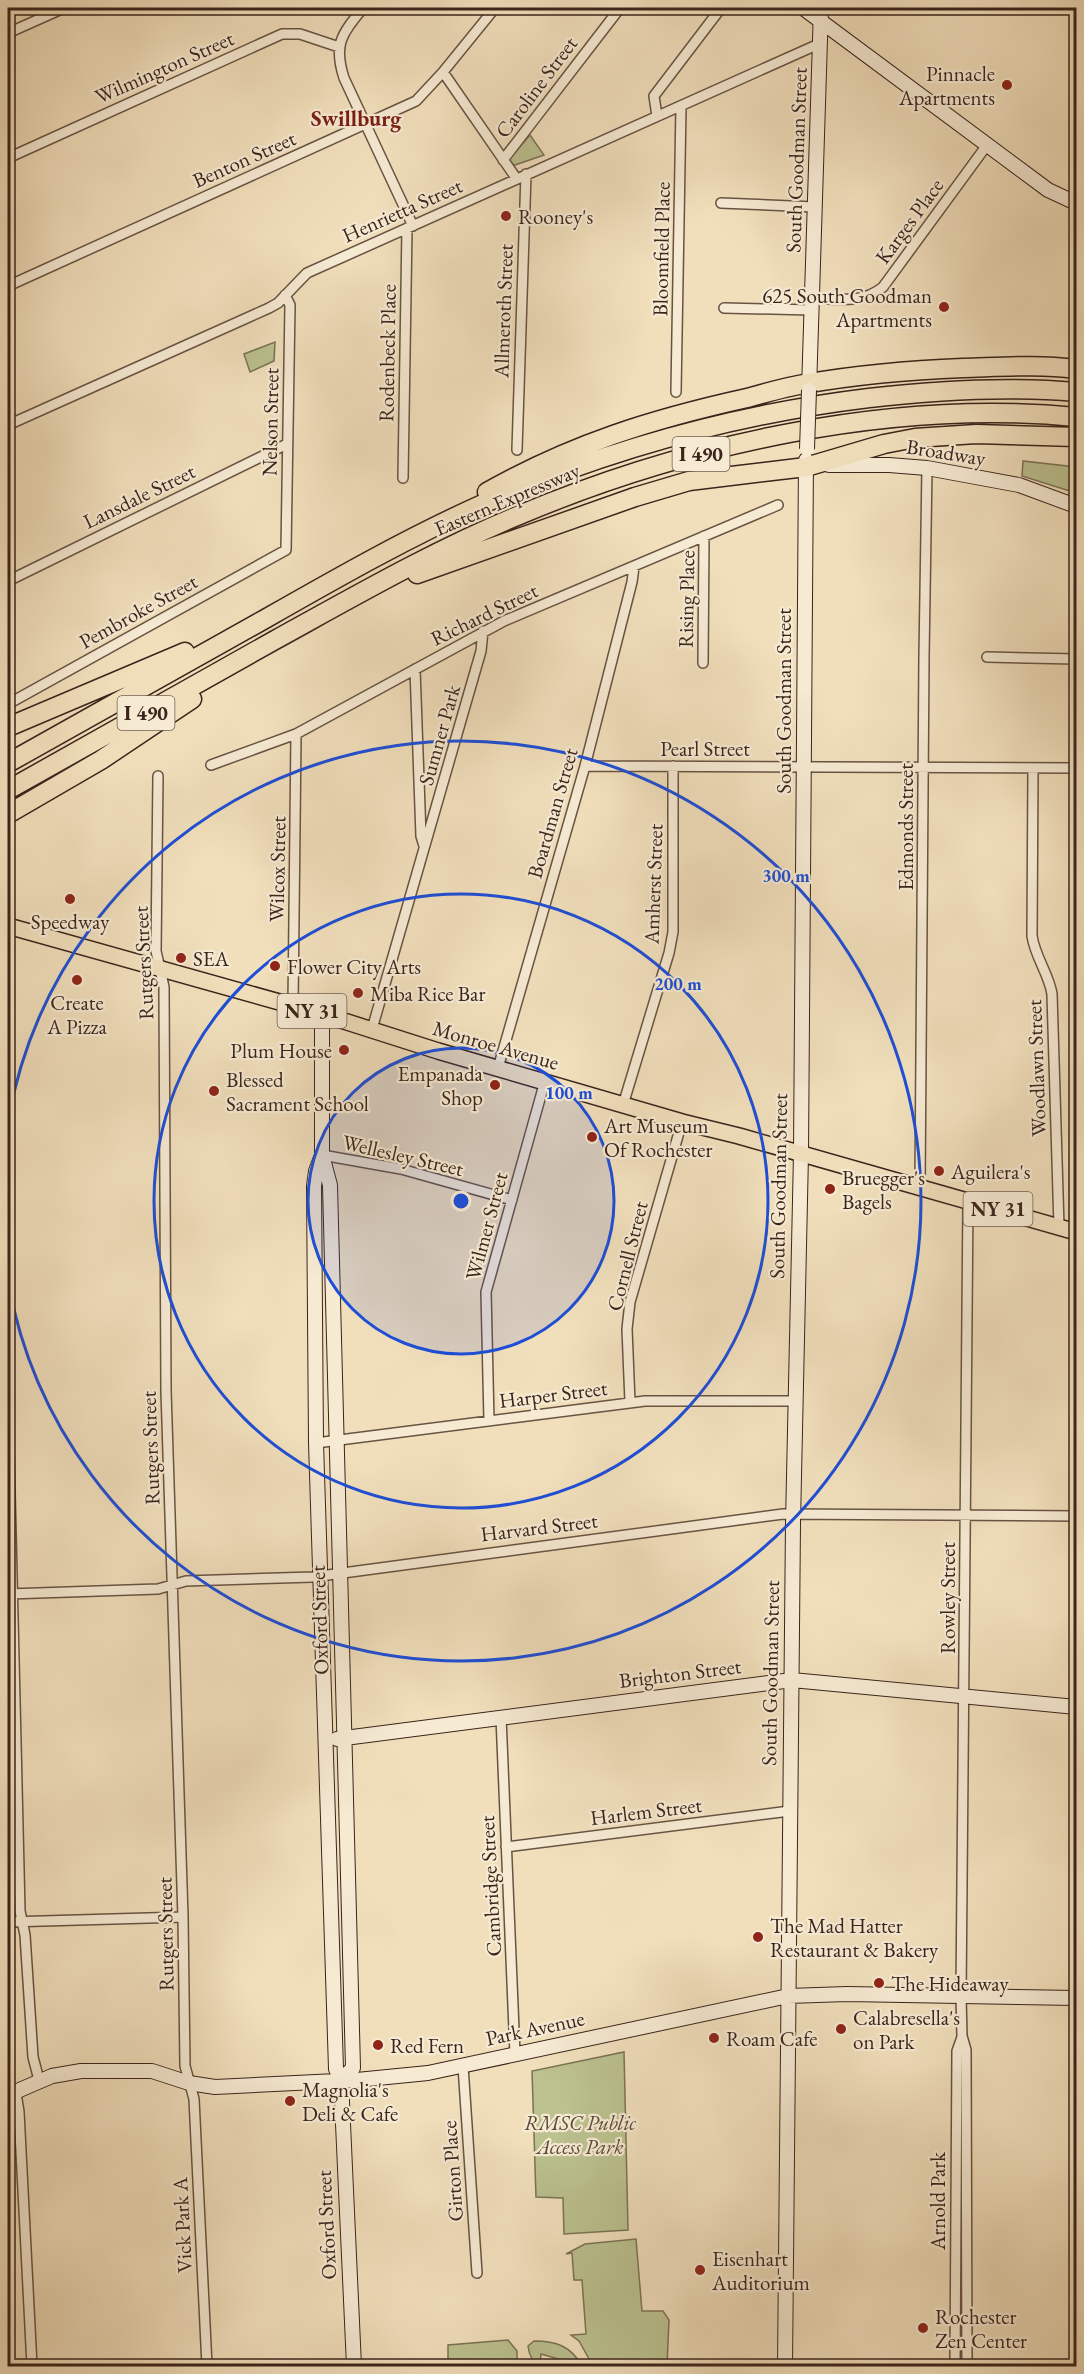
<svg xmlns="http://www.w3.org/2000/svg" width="1084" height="2374" viewBox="0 0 1084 2374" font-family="'EB Garamond',serif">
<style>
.green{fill:#bbc18f;stroke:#7a7255;stroke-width:1.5}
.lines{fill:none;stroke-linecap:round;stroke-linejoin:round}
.street-casing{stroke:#685343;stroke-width:12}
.secondary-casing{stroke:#3a241b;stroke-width:16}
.primary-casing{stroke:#3a241b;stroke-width:18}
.highway-casing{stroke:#3a241b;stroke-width:21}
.street{stroke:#f6ead3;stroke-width:9}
.secondary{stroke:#f6ead3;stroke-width:14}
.primary{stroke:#f1dfbc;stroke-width:15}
.highway{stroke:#f1dfbc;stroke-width:18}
.secondary-bridge-casing{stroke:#3a241b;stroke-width:16;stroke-linecap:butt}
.secondary-bridge{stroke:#f6ead3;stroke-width:14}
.ring{fill:none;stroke:#1d4ed8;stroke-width:3}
.poi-dot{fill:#8f2418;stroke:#f6ead3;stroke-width:2}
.labels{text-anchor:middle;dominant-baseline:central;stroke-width:4.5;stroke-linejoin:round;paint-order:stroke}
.shield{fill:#f6ead3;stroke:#725f52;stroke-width:1.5}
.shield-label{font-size:20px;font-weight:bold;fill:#3a241b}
.street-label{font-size:21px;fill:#3a241b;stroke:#f6ead3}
.poi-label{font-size:21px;fill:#3a241b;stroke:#f6ead3;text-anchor:start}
.park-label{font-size:21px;font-style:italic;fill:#5a4b38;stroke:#f6ead3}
.neighbourhood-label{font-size:22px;font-weight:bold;fill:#7a1f14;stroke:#f6ead3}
.centre{fill:#1d4ed8;stroke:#f6ead3;stroke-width:3}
.ring-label{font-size:18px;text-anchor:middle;font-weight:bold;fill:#1d4ed8;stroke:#f6ead3;stroke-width:4.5;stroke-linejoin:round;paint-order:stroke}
</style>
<rect width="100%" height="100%" fill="#f1dfbc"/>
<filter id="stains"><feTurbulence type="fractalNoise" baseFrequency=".00333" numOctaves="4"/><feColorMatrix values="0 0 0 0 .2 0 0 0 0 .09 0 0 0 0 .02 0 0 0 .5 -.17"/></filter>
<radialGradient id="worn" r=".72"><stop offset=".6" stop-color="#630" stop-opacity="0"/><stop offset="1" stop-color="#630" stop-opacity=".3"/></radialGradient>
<!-- green -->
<path class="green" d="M530,135L544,155L512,166L509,159Z
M275,342L274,361L250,372L244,354Z
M1023,461L1076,467V493L1022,476Z
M624,2052L628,2230L564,2234L563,2198L536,2197L532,2071Z
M636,2239L642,2311H663L669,2320L667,2366H593L579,2341L571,2335L586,2334L582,2280H574L572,2253L566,2254L585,2244Z
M508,2340L517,2351V2366H448V2345Z
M534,2341C556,2341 571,2346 582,2366H562V2360L541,2354L540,2366C532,2362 529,2355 528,2346Z"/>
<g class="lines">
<defs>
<path id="street" d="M363,8C342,34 333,44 344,78L413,226
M8,33L64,8
M443,72L516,178
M657,116L654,96L721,8
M8,158L282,34H300L339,47
M503,160L620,8
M721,203L815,207
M8,286L416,101L443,72L495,8
M812,298C837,299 863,304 883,287L987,145
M724,308L812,310
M676,392L681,106
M8,425L269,308L278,303L307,273L821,43
M517,450L526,174
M403,478L407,228
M8,581L287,444
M987,657L1076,659
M703,663L704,536
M415,669L421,836L424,846
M8,704L286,550L290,305L285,295
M211,765L296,734L504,621L778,505
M585,766L1076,768
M1033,768L1032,936C1035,957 1049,974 1052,994L1059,1227
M158,776L156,951L164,987L166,1391L183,1917L185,2066L194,2099L207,2366
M293,1006L296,734
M372,1029L481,651L483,631
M498,1068L585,766L632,582L634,567
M623,1105L669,953L673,932V766
M322,1155L401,1169L512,1200
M920,1187L924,656L927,468
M630,1402L627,1329L630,1302L682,1122
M8,1408L20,1911L25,1935L33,2057L39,2080
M489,1421L486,1292L545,1081
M316,1443L645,1401H795
M8,1594L158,1589L186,1581L313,1577L783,1514L1076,1516
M501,1717L515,2054
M506,1847L790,1811
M8,1922L183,1917
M463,2066L477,2273
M16,2093L19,2112L32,2366
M955,2366L957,2051L962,2037
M967,2366L966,2050L962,2036L961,1996L968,1201"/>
<path id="secondary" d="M803,8L1048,190L1076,203
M809,390L821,8
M829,465H889L927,468L1019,485L1076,506
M322,1014V1155L330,1185L353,2068L341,2080
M322,1155L316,1171L314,1186L316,1443L336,2069L341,2080L354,2366
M337,1739L792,1680L1076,1707
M8,2095L52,2076L81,2071H152L189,2083L215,2087L357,2080L428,2073L788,1996L847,1994L1076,1998
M785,2366L793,1523L801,1154L806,460"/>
<path id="primary" d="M8,926L322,1014L438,1051L682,1122L739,1136L1076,1232"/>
<path id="highway" d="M487,492C572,444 652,419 747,398C766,393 785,387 804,384C856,375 910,370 963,368C1000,367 1039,364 1076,369
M417,574L635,497L689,481L806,467L884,444L915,438L976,434L1076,437
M8,727L185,652
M8,763C93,715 179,667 265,619C337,578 409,537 485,503C607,450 736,414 869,398C938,390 1007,386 1076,392
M8,790C97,740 186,690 275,640C355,596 433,551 517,516C687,444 891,399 1076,417
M8,814L101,760L192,699"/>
</defs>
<!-- street casing -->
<use href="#street" class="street-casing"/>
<!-- secondary casing -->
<use href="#secondary" class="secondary-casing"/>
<!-- primary casing -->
<use href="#primary" class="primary-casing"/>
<!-- highway casing -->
<use href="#highway" class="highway-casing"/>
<!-- street -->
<use href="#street" class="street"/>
<!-- secondary -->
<use href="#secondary" class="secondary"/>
<!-- primary -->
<use href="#primary" class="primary"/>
<!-- highway -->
<use href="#highway" class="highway"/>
<defs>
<path id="secondary-bridge" d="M807,449L809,390"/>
</defs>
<!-- secondary-bridge casing -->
<use href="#secondary-bridge" class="secondary-bridge-casing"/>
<!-- secondary-bridge -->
<use href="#secondary-bridge" class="secondary-bridge"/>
</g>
<!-- distance rings -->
<circle cx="461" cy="1201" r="153" fill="#1d4ed8" fill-opacity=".12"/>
<g class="ring">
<circle cx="461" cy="1201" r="153"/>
<circle cx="461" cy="1201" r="307"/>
<path d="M8 1121A460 460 0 1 1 8 1281"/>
</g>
<!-- markers -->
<g class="poi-dot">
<circle cx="1007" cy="85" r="6"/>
<circle cx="506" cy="216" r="6"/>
<circle cx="944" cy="307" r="6"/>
<circle cx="70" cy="899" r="6"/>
<circle cx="181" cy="958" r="6"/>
<circle cx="275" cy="966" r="6"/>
<circle cx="77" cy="980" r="6"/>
<circle cx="358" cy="993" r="6"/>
<circle cx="344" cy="1050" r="6"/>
<circle cx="495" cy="1085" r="6"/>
<circle cx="214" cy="1091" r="6"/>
<circle cx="592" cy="1137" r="6"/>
<circle cx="939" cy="1171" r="6"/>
<circle cx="830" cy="1189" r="6"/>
<circle cx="758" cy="1937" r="6"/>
<circle cx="879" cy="1983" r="6"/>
<circle cx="841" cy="2029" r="6"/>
<circle cx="714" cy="2038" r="6"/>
<circle cx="378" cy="2045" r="6"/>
<circle cx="290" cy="2101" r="6"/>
<circle cx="700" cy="2270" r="6"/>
<circle cx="923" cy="2328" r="6"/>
</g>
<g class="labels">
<!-- shield labels -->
<g class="shield">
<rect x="672.5" y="437" width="57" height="34" rx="4.5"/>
<rect x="117.5" y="696" width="57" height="34" rx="4.5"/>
<rect x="277.5" y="994" width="69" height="34" rx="4.5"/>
<rect x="963.5" y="1192" width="69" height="34" rx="4.5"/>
</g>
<g class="shield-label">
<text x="701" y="454">I 490</text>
<text x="146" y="713">I 490</text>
<text x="312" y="1011">NY 31</text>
<text x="998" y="1209">NY 31</text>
</g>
<!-- street labels -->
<g class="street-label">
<text transform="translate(164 67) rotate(-24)">Wilmington Street</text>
<text transform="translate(536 87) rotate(-53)">Caroline Street</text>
<text transform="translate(244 159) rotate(-24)">Benton Street</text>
<text transform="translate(796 160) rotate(-88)">South Goodman Street</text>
<text transform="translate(402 210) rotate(-24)">Henrietta Street</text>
<text transform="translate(909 221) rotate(-54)">Karges Place</text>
<text transform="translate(661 249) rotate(-89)">Bloomfield Place</text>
<text transform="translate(503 311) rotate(-88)">Allmeroth Street</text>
<text transform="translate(387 353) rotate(-89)">Rodenbeck Place</text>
<text transform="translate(270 422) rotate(-89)">Nelson Street</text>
<text transform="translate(946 452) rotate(9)">Broadway</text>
<text transform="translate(139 496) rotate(-26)">Lansdale Street</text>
<text transform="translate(507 499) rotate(-23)">Eastern Expressway</text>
<text transform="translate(686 599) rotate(-89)">Rising Place</text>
<text transform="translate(138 611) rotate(-29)">Pembroke Street</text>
<text transform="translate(484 614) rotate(-26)">Richard Street</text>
<text transform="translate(783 701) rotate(-90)">South Goodman Street</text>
<text transform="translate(439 735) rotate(-74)">Sumner Park</text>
<text x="705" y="748">Pearl Street</text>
<text transform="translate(552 813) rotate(-74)">Boardman Street</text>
<text transform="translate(905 827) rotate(-90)">Edmonds Street</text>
<text transform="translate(277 869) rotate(-89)">Wilcox Street</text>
<text transform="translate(653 884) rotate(-88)">Amherst Street</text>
<text transform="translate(143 963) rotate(-93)">Rutgers Street</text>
<text transform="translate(496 1045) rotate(16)">Monroe Avenue</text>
<text transform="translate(1036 1068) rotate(-92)">Woodlawn Street</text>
<text transform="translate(403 1155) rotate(13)">Wellesley Street</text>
<text transform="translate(778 1186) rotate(-89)">South Goodman Street</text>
<text transform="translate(486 1226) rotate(-75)">Wilmer Street</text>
<text transform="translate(627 1256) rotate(-76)">Cornell Street</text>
<text transform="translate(553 1394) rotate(-7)">Harper Street</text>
<text transform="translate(150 1448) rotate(-92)">Rutgers Street</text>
<text transform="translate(539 1527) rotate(-7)">Harvard Street</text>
<text transform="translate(947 1598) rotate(-90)">Rowley Street</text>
<text transform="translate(319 1620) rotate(-92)">Oxford Street</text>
<text transform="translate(680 1673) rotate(-7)">Brighton Street</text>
<text transform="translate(770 1673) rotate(-89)">South Goodman Street</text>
<text transform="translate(646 1811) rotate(-7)">Harlem Street</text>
<text transform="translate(490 1886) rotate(-93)">Cambridge Street</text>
<text transform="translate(165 1934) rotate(-91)">Rutgers Street</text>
<text transform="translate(535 2028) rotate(-12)">Park Avenue</text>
<text transform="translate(452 2171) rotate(-94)">Girton Place</text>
<text transform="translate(937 2201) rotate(-90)">Arnold Park</text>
<text transform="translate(182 2225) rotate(-93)">Vick Park A</text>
<text transform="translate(326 2225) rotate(-93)">Oxford Street</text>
</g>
<!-- poi labels -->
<g class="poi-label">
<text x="995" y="73" text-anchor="end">Pinnacle<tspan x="995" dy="24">Apartments</tspan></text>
<text x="518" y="216">Rooney's</text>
<text x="932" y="295" text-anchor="end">625 South Goodman<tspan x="932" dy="24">Apartments</tspan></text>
<text x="70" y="921" text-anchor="middle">Speedway</text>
<text x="193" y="958">SEA</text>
<text x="287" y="966">Flower City Arts</text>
<text x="370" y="993">Miba Rice Bar</text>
<text x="77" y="1002" text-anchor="middle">Create<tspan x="77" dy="24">A Pizza</tspan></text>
<text x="332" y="1050" text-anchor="end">Plum House</text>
<text x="483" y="1073" text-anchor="end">Empanada<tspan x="483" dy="24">Shop</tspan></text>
<text x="226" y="1079">Blessed<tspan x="226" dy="24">Sacrament School</tspan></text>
<text x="604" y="1125">Art Museum<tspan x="604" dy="24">Of Rochester</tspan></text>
<text x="951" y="1171">Aguilera's</text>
<text x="842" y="1177">Bruegger's<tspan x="842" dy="24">Bagels</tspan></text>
<text x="770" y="1925">The Mad Hatter<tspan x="770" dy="24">Restaurant &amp; Bakery</tspan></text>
<text x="891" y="1983">The Hideaway</text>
<text x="853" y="2017">Calabresella's<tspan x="853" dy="24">on Park</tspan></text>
<text x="726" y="2038">Roam Cafe</text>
<text x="390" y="2045">Red Fern</text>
<text x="302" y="2089">Magnolia's<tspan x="302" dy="24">Deli &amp; Cafe</tspan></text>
<text x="712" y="2258">Eisenhart<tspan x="712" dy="24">Auditorium</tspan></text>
<text x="935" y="2316">Rochester<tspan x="935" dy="24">Zen Center</tspan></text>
</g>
<!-- park labels -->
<g class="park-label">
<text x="580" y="2122">RMSC Public<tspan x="580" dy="24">Access Park</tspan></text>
</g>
<!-- neighbourhood labels -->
<g class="neighbourhood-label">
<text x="356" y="118">Swillburg</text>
</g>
</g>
<circle cx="461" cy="1201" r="9" class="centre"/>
<g class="ring-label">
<text x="786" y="882">300 m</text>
<text x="678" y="990">200 m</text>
<text x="569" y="1099">100 m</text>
</g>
<!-- margin -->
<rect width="1084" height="2374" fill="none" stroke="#f1dfbc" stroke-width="30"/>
<rect x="9" y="9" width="1066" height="2356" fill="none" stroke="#3a241b" stroke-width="3"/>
<rect x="15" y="15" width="1054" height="2344" fill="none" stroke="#3a241b" stroke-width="1.5"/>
<rect width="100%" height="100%" filter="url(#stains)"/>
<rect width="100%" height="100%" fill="url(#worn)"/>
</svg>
